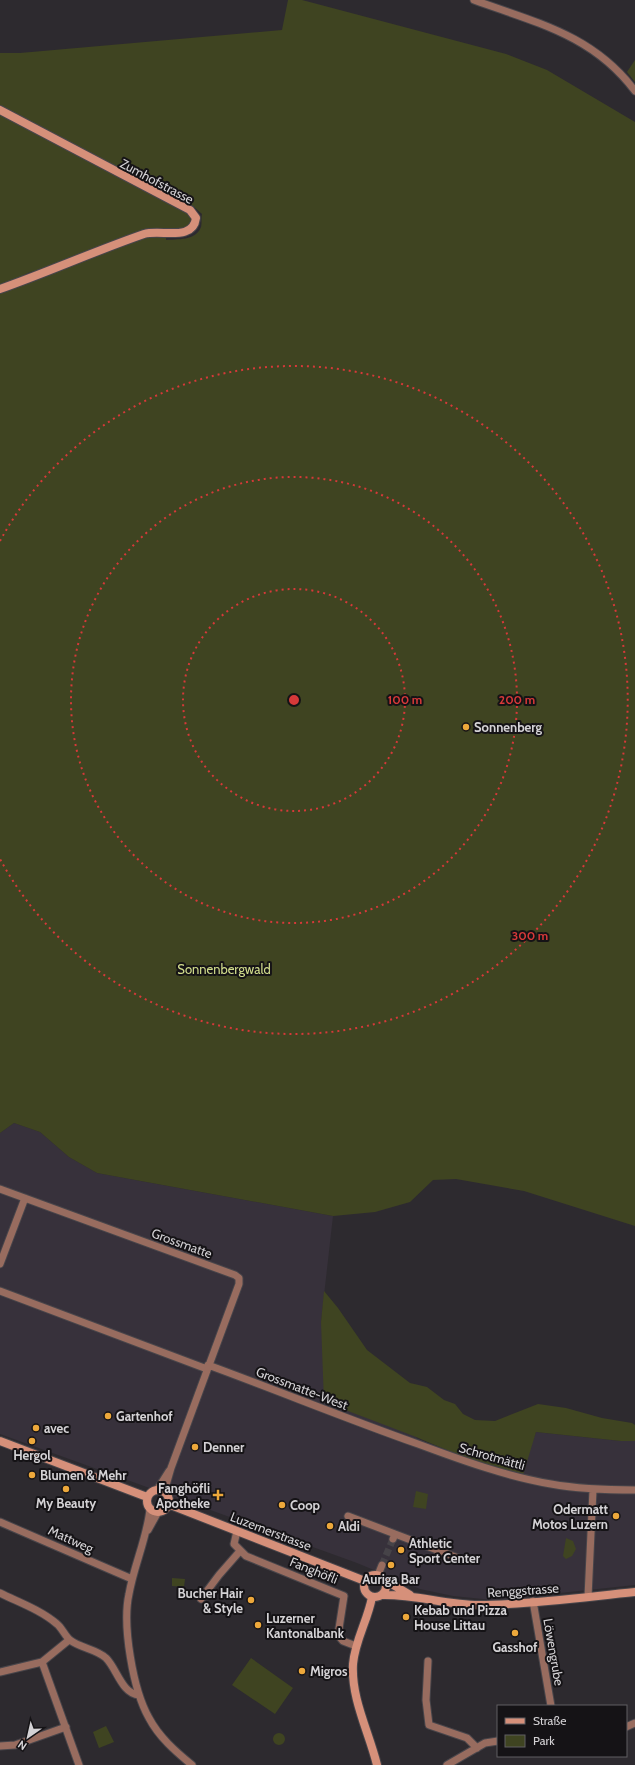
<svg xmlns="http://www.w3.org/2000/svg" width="635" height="1765" viewBox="0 0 635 1765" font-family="Cabin,sans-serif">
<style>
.built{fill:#37313b}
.green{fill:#3f4421}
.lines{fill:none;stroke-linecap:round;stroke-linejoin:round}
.street-tunnel{stroke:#464348;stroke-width:7;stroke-dasharray:7 3.5;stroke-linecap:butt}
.street-casing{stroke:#48454a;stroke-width:9}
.secondary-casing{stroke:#48454a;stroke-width:10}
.street{stroke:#986c5f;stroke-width:7}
.secondary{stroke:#d6907a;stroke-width:8}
.ring{fill:none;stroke:#d63939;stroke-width:2;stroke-dasharray:2 4}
.poi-dot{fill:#eda83b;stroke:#151316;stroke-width:1.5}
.labels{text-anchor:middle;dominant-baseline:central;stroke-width:4;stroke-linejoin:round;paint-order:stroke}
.street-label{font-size:13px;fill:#d4d2d5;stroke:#151316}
.poi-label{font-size:13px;font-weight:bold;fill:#d4d2d5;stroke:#151316;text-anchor:start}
.park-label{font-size:13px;fill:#d1dc8c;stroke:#151316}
.centre{fill:#d63939;stroke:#151316;stroke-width:2}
.ring-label{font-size:12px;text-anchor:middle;font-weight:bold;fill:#d63939;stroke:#151316;stroke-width:4;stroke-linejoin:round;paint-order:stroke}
</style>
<rect width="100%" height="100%" fill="#2d2a2f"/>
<!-- built -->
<path class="built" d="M14,1123L40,1132L69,1157L97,1173L333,1216L321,1322L417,1438L443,1450H529L536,1432L621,1441H635V1585L493,1600L453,1596L420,1589L357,1563L0,1434V1133Z"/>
<!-- green -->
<path class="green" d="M288,0H302L506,54L547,70L635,122V1226L524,1191L456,1179L433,1180L410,1202L375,1212L333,1216L97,1173L69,1157L40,1132L14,1123L0,1133V291L147,236L166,235V240C177,239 196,241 201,227C202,224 201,218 202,214L193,206L0,107V53H20L282,30Z
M635,60V82L627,72Z
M0,113L35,133L189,211L194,220L186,229L148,231L42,270L30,272L0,287Z
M324,1291L338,1308L367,1350L410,1383L427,1387L444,1400L455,1404L463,1414L475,1420L495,1421L538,1404L566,1408L602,1418L632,1423L635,1425V1441H621L536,1432L523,1475C486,1466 451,1452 416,1437C386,1425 355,1414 324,1402L321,1322Z
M416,1491L428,1494L426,1509L413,1507Z
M566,1538L573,1541L576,1549L572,1556L566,1559L563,1556Z
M172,1578L185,1579L184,1587L172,1586Z
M251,1658L293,1688L275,1714L232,1685Z
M106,1726L114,1742L99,1748L93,1732Z
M273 1739a6 6 0 1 1 12 0a6 6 0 1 1-12 0Z"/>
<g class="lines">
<!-- street-tunnel -->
<path class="street-tunnel" d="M382,1565L393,1539"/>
<defs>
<path id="street" d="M474,0C537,23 593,35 635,91
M0,1189L235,1275L239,1278V1284L171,1468L164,1492
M0,1264L25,1198
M0,1291L207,1369
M208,1365C279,1391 347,1419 418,1444C461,1460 505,1476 551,1484C579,1489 607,1490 635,1490
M157,1490L169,1471
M150,1509C147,1538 134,1565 129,1594C122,1625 133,1690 149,1718C159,1737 175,1751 192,1765
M348,1516L395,1534L393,1539
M0,1522L132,1579
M148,1530L158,1512
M237,1531L234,1544L246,1556L344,1596L338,1635L343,1641L356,1646
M395,1534L458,1558
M378,1575L382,1565
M0,1593C18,1602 41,1610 57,1624C62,1628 65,1636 70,1640C80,1648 96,1649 106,1658C117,1669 122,1694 139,1695
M588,1597L593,1490
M201,1599L219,1575L240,1551
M533,1601L551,1706
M428,1661L426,1700L429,1725L467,1738L477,1748
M42,1662L79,1765
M0,1672L42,1662L69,1640
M626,1727L635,1723
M0,1746L15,1745L66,1727
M447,1765L485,1743L498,1741"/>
<path id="secondary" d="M0,110L190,210L196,218C193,242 161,229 144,234C95,251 48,272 0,289
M0,1441L147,1497
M147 1501a11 11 0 1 1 22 0a11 11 0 1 1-22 0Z
M168,1504L365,1581
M364 1586a11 11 0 1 1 22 0a11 11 0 1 1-22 0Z
M385,1580L410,1595
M382,1595C415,1594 446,1605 479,1605C529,1605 585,1597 635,1592
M372,1597C368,1620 355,1640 353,1664C351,1699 369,1732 377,1765"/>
</defs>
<!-- street casing -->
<use href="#street" class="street-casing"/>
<!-- secondary casing -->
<use href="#secondary" class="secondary-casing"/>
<!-- street -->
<use href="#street" class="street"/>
<!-- secondary -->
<use href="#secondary" class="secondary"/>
</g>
<!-- distance rings -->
<g class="ring">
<circle cx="294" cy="700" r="111"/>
<circle cx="294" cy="700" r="223"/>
<path d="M0 541A334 334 0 1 1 0 859"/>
</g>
<!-- markers -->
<g class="poi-dot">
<circle cx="466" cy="727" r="4"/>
<circle cx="108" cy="1416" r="4"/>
<circle cx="36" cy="1428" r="4"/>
<circle cx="32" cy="1441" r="4"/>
<circle cx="195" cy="1447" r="4"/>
<circle cx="32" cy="1475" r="4"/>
<circle cx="66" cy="1489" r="4"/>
<path d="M216 1489h4v4h4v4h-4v4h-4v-4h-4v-4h4z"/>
<circle cx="282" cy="1505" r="4"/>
<circle cx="616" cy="1516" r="4"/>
<circle cx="330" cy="1526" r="4"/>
<circle cx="401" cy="1550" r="4"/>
<circle cx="391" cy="1565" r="4"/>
<circle cx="251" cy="1600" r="4"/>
<circle cx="406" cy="1617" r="4"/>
<circle cx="258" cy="1625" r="4"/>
<circle cx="515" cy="1633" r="4"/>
<circle cx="302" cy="1671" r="4"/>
</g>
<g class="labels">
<!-- street labels -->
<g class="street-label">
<text transform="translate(157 181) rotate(28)">Zumhofstrasse</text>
<text transform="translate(182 1243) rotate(20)">Grossmatte</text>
<text transform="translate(302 1388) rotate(21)">Grossmatte-West</text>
<text transform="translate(492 1456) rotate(16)">Schrotmättli</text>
<text transform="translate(271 1531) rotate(21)">Luzernerstrasse</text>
<text transform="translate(71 1539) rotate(24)">Mattweg</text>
<text transform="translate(314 1570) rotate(22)">Fanghöfli</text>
<text transform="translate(523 1590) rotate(-4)">Renggstrasse</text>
<text transform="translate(554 1652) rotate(80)">Löwengrube</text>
</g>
<!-- poi labels -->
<g class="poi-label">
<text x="474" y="727">Sonnenberg</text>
<text x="116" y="1416">Gartenhof</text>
<text x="44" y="1428">avec</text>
<text x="203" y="1447">Denner</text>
<text x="32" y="1455" text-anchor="middle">Hergol</text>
<text x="40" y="1475">Blumen &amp; Mehr</text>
<text x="210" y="1488" text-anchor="end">Fanghöfli<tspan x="210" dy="15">Apotheke</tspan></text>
<text x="66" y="1503" text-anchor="middle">My Beauty</text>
<text x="290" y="1505">Coop</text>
<text x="608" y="1509" text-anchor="end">Odermatt<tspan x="608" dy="15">Motos Luzern</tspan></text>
<text x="338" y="1526">Aldi</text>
<text x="409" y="1543">Athletic<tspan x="409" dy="15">Sport Center</tspan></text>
<text x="391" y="1579" text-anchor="middle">Auriga Bar</text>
<text x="243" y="1593" text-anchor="end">Bucher Hair<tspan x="243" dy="15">&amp; Style</tspan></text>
<text x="414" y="1610">Kebab und Pizza<tspan x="414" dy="15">House Littau</tspan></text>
<text x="266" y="1618">Luzerner<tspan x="266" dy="15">Kantonalbank</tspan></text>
<text x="515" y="1647" text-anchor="middle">Gasshof</text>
<text x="310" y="1671">Migros</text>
</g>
<!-- park labels -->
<g class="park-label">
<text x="224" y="969">Sonnenbergwald</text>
</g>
</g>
<circle cx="294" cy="700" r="6" class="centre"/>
<g class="ring-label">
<text x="405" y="704">100 m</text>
<text x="517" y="704">200 m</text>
<text x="530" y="940">300 m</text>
</g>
<!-- legend -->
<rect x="497" y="1705" width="130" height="52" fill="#151316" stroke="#615f62"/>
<rect x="505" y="1718" width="20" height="6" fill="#d6907a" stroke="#615f62"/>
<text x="533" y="1725" font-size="12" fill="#d4d2d5">Straße</text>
<rect x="505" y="1735" width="20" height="12" fill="#3f4421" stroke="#615f62"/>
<text x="533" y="1745" font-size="12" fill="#d4d2d5">Park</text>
<!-- north arrow -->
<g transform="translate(28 1737) rotate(214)" stroke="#151316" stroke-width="3" paint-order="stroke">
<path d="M0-3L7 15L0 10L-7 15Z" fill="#d4d2d5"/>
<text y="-6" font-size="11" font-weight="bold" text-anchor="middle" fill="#d4d2d5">N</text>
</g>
</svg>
